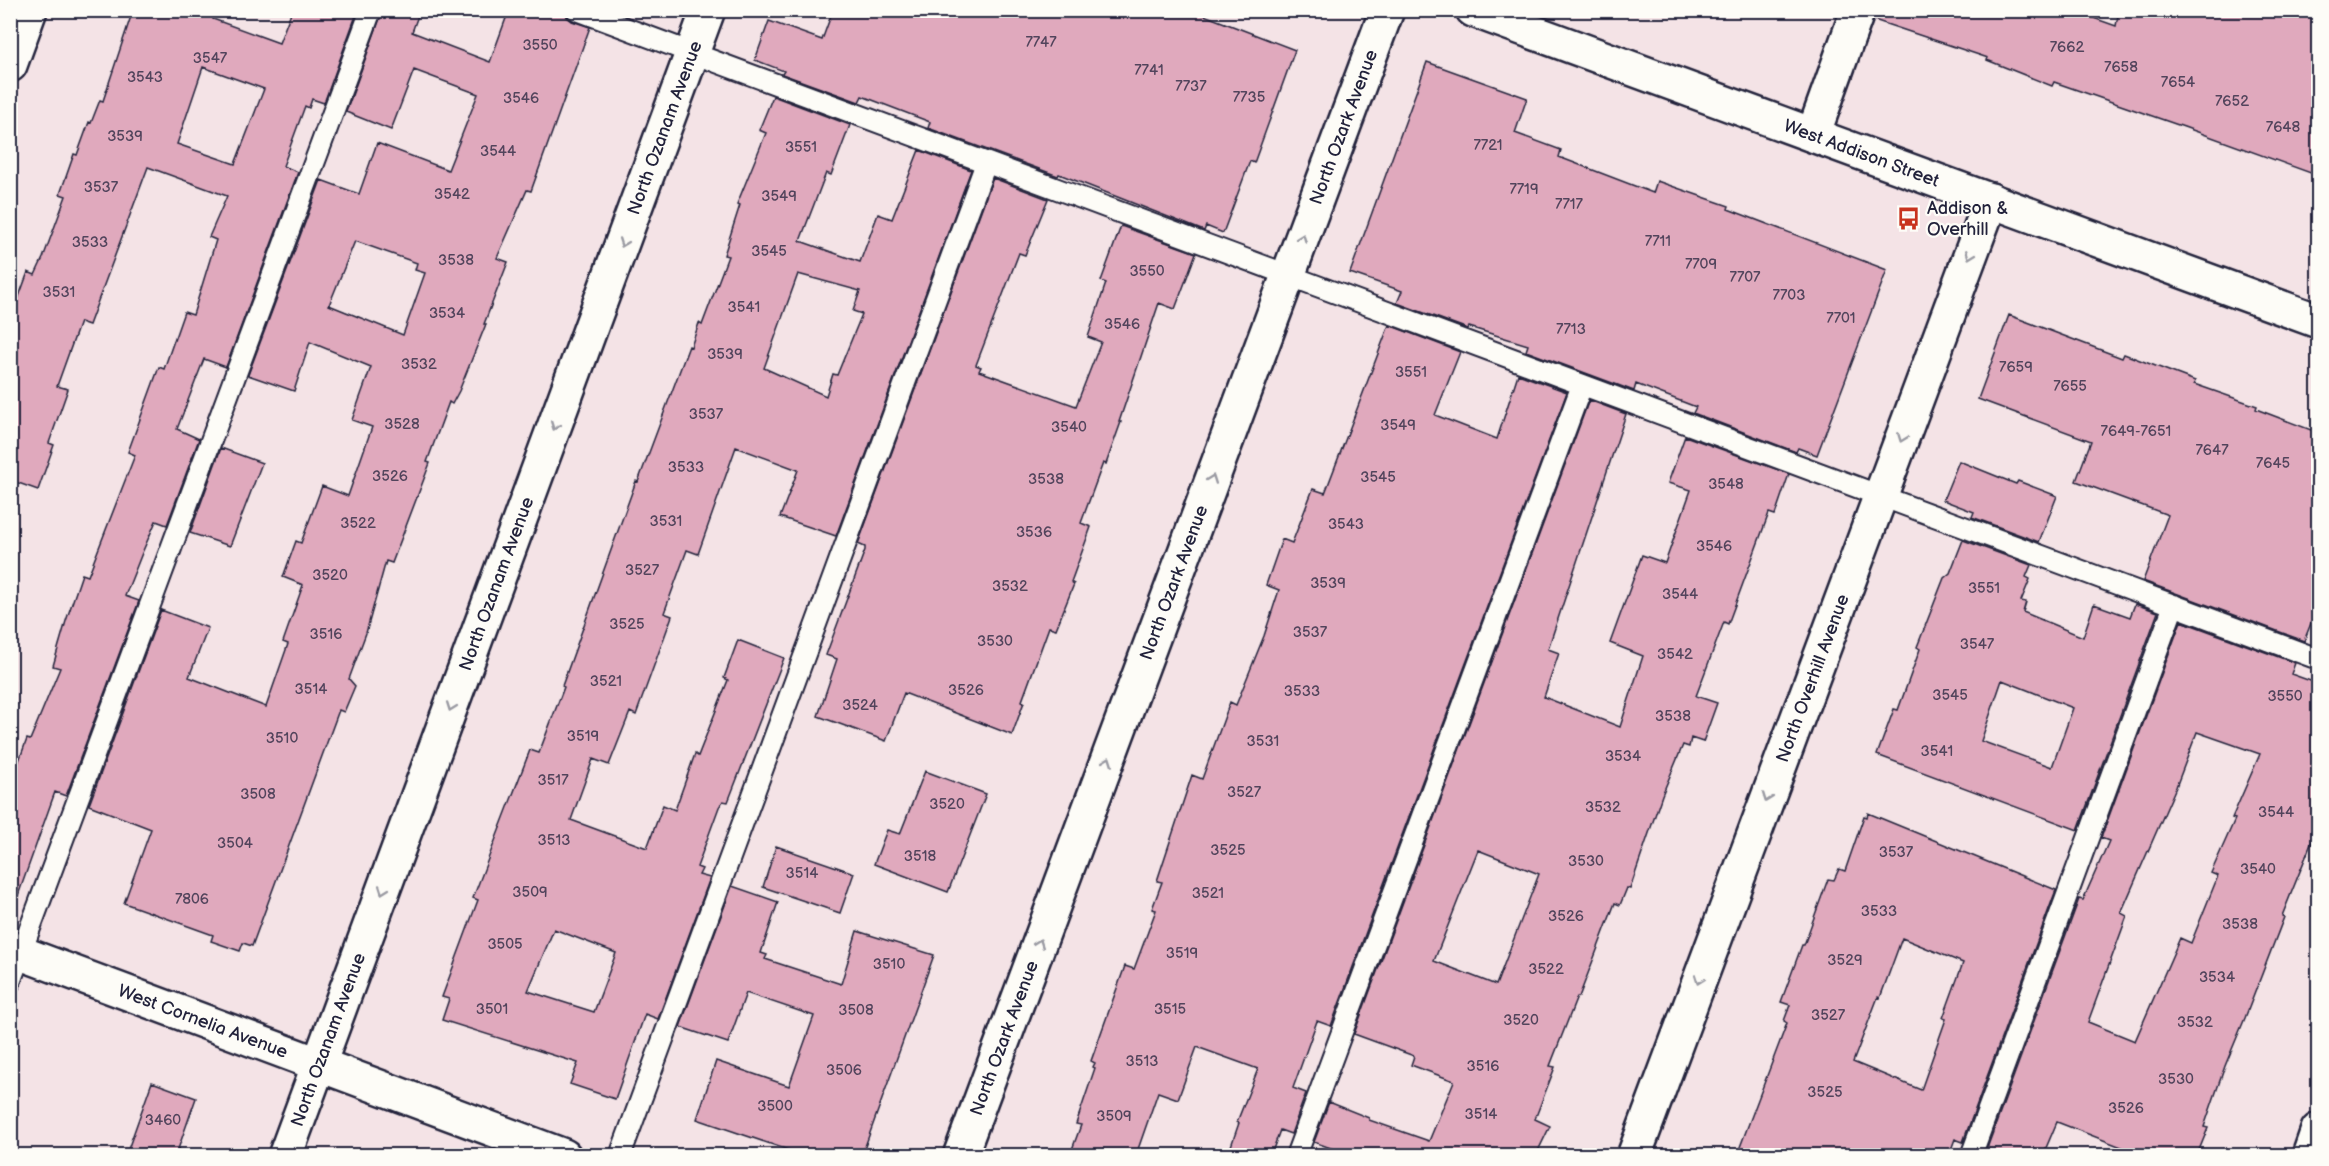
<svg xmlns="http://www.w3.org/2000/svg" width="2329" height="1166" viewBox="0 0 2329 1166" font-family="'Balsamiq Sans',sans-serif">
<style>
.building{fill:#e0a9bd;stroke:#22223b;stroke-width:1.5;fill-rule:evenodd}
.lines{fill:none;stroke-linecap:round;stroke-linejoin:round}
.service-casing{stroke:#22223b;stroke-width:24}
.minor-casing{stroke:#22223b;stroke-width:38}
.tertiary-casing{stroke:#22223b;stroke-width:38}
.service{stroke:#fdfcf7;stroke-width:20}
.minor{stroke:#fdfcf7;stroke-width:33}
.tertiary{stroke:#fdfcf7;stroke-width:33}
.oneway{stroke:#9a9aa2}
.labels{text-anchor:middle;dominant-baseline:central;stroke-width:4.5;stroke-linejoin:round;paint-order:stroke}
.number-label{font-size:15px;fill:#52445c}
.street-label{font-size:18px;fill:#22223b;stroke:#fdfcf7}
.poi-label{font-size:18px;fill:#22223b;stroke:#fdfcf7;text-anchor:start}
</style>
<rect width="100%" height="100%" fill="#f4e3e6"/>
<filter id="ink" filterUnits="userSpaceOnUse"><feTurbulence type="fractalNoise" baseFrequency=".0167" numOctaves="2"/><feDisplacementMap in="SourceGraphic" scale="12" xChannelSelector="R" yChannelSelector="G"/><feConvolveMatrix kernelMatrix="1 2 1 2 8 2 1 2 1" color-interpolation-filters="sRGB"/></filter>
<g filter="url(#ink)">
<!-- building -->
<path class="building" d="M133,10H216L213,19L279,43L292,10H358L324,103L312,99L309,108L305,106L283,166L298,172L226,367L204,359L177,429L199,439L167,525L156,521L142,553L125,596L139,601L66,796L55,792L15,904L10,903V785L27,739L30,740L60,668L53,666L66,621L82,574L88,576L135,455L128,452L159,367L164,369L184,312L193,315L216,240L209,237L227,196L148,167L89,325L80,322L57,386L68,389L49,443L54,445L38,490L10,480V321L28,272L35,275L43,258L66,196L60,194L74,154L77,155L89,122L91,123L100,100L103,101ZM203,67L264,89L235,164L177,144Z
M383,10H420L412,32L490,62L509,10H565L567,17L572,21L590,27L531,191L527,190L497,258L508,262L484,324H486L459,391L452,404L449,402L427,462L430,463L392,563L386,561L366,633L349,679L355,686L344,712L339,710L252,946L243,943L240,951L211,941L213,935L124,903L151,829L89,805L161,610L208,628L189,677L266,707L288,644L283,642L303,585L283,577L296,541L301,543L322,486L348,496L372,427L352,420L371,367L310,342L294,391L248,375L321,180L359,194L377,143L448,170L478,94L414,70L391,130L346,112ZM355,241L417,263L415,270L425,273L403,335L329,305Z
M833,10H1191L1295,50L1254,163L1250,161L1223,233L1206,226L1204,231L1059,174L1058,176L928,128L930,122L862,96L859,102L782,74L784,71L755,60L769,21L822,40Z
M1876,10H2071L2116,26L2119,10H2319V176L2184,127L2054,82L2052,86L1987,60L1988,58L1874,20Z
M1427,62L1527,98L1515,133L1561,150L1559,157L1653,193L1657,181L1729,206L1728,209L1887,270L1817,455L1798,448L1796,452L1693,413L1696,407L1636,384L1634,391L1526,351L1528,345L1469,327L1468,329L1397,303L1402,291L1350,273Z
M773,96L850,125L831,175L826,173L800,241L860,262L878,214L892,219L919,150L971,170L836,536L780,517L798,470L736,447L698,554L687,550L664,613L672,616L636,715L630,712L609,765L593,759L571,820L647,848L663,805L675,810L695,754L698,756L728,680L724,678L738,640L784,658L728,802L723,801L719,807L697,867L702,869L699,875L710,878L658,1019L645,1014L615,1099L570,1084L578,1063L442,1020L449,999L442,997L478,900L473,898L530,750L539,753L564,687L562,686L636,481L638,482L689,346L691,347L699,323L702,325L728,256L724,255L740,205L737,204L766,133L759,130ZM798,274L860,291L853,311L862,314L837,375L833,374L826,396L764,368ZM554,929L616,953L594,1012L528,991Z
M993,178L1048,199L1025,255L1019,253L976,365L981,367L979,371L1076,406L1101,342L1088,337L1106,283L1101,281L1121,226L1196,253L1175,309L1159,303L1119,422H1121L1106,464L1103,463L1081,523L1091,527L1071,582L1074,584L1056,629L1049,627L1022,701L1024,702L1012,735L904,693L886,741L818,716L837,659L826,655L865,550V547L858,544Z
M2009,315L2122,358L2124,354L2195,381L2194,384L2257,406L2256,409L2319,433V603L2304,641L2143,581L2168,515L2076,481L2091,441L1978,399Z
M1389,325L1460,352L1435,415L1497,439L1518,374L1567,392L1331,1026L1317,1021L1293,1088L1306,1093L1291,1134L1280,1130L1271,1155H1228L1239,1123L1237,1122L1258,1069L1197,1047L1178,1099L1158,1092L1136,1155H1070L1081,1125L1076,1124L1095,1068L1093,1067L1095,1063L1091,1061L1125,966L1134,969L1156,910L1152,909L1162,882L1157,881L1192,775L1202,779L1230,702L1236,705L1264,636L1279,590L1266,585L1282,539L1292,543L1313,489L1325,493Z
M1589,400L1626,414L1548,649L1559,653L1544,697L1620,727L1643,656L1610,643L1642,555L1665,563L1691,490L1668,483L1685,436L1789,474L1775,515L1769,513L1728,624L1724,622L1696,696L1717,703L1703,742L1691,738L1689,747L1683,745L1662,795L1630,889L1627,888L1620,905L1615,903L1579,997H1577L1550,1066L1555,1067L1535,1119L1550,1126L1536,1155H1350L1314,1142L1329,1102L1369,1118V1120L1429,1141L1454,1081L1411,1065L1414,1056L1354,1034ZM1478,850L1539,874L1496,985L1434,961Z
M221,448L262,463L230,546L190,533Z
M1959,461L2016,484L2018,481L2057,496L2039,542L1972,517L1974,512L1943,500Z
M1963,540L2031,565L2026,577L2030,579L2021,601L2026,602L2023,612L2083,637L2094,604L2130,617L2135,604L2158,612L2078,830L1877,755L1894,709L1898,710L1920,649L1917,647L1944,578L1950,573ZM2002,680L2073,708L2052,767L1981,741Z
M2181,621L2295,663L2291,674L2319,684V824L2282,916L2284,917L2245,1018L2225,1066L2204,1127L2208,1128L2197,1155H2142L2057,1122L2043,1155H1997L1986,1151L2079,899L2083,900L2109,841L2101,838ZM2197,732L2260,754L2232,818L2235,819L2211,873L2218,876L2191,943L2180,938L2135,1041L2088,1022L2127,916L2121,913L2176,787Z
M925,771L986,794L948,892L874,864L887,830L900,834Z
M1868,813L2056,890L1963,1142L1955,1139L1949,1155H1737L1787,1023L1784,1021L1790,1005L1781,1002L1802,945H1804L1828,879L1834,880L1839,869L1845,871L1864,816L1867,817ZM1902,938L1963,963L1943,1018L1946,1019L1921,1090L1853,1062L1878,997L1880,998Z
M776,846L854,873L840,913L763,887Z
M732,886L778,902L761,953L767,955L765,959L841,984L857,931L934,955L862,1155H803L697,1119L716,1061L789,1086L814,1016L746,993L728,1043L680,1027Z
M152,1082L196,1098L176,1155H126Z"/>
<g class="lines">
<defs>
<path id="service" d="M577,10L2318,659
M10,982L371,10
M620,1156L986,163
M1296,1156L1582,385
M1971,1156L2174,605"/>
<g id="minor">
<path d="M10,65L30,10"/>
<path d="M1813,135L1858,10"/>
<path id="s1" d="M10,949L564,1156"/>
<path id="s2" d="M285,1156L708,10"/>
<path id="s3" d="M960,1156L1387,10"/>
<path id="s4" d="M1634,1156L1991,200"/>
<path d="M2309,1156L2318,1130"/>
</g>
<g id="tertiary">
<path id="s5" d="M1473,10L2318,321"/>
</g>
</defs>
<!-- service casing -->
<use href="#service" class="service-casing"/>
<!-- minor casing -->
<use href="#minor" class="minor-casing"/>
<!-- tertiary casing -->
<use href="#tertiary" class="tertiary-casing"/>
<!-- service -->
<use href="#service" class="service"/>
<!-- minor -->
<use href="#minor" class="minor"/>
<!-- tertiary -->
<use href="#tertiary" class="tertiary"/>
</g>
<!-- one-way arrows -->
<defs><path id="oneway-chevron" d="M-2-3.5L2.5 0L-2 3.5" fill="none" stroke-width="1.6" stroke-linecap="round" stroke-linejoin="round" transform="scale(1.5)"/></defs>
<g class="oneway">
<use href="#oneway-chevron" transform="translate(1302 238) rotate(-70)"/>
<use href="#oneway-chevron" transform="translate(623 243) rotate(110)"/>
<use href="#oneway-chevron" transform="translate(1970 255) rotate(111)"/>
<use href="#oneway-chevron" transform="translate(555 426) rotate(110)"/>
<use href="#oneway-chevron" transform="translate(1902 438) rotate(111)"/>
<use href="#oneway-chevron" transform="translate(1212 479) rotate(-70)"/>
<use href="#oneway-chevron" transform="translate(451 707) rotate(110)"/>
<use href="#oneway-chevron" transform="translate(1108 761) rotate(-70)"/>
<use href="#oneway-chevron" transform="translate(1767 798) rotate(110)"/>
<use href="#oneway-chevron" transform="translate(383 890) rotate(110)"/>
<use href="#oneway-chevron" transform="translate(1039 943) rotate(-70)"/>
<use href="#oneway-chevron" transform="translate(1699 980) rotate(110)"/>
</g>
</g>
<!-- icons -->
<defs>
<symbol id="bus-bare" viewBox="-9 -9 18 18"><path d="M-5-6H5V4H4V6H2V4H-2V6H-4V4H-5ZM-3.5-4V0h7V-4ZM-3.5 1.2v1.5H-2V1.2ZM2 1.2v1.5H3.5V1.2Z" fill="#c8321e" stroke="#fdfcf7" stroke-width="2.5" paint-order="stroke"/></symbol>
</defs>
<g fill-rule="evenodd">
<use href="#bus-bare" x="1892" y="202" width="33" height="33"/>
</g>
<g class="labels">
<!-- number labels -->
<g class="number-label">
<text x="1041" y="42">7747</text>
<text x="540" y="45">3550</text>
<text x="2067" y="47">7662</text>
<text x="210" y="58">3547</text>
<text x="2121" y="67">7658</text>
<text x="1149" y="70">7741</text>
<text x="145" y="77">3543</text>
<text x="2178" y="82">7654</text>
<text x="1191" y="86">7737</text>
<text x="1249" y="97">7735</text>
<text x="521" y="98">3546</text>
<text x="2232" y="101">7652</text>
<text x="2283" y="127">7648</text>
<text x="125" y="136">3539</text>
<text x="1488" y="145">7721</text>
<text x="801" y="147">3551</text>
<text x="498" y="151">3544</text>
<text x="101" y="187">3537</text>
<text x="1524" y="189">7719</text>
<text x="452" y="194">3542</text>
<text x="779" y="196">3549</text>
<text x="1569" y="204">7717</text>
<text x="1658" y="241">7711</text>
<text x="90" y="242">3533</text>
<text x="769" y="251">3545</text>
<text x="456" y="260">3538</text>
<text x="1701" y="264">7709</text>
<text x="1147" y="271">3550</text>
<text x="1745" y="277">7707</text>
<text x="59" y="292">3531</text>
<text x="1789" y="295">7703</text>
<text x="744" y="307">3541</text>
<text x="447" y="313">3534</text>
<text x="1841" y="318">7701</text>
<text x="1122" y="324">3546</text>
<text x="1571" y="329">7713</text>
<text x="725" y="354">3539</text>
<text x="419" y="364">3532</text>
<text x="2016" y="367">7659</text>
<text x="1411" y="372">3551</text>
<text x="2070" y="386">7655</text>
<text x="706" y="414">3537</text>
<text x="402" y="424">3528</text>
<text x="1398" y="425">3549</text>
<text x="1069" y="427">3540</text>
<text x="2136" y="431">7649-7651</text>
<text x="2212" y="450">7647</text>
<text x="2273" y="463">7645</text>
<text x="686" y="467">3533</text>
<text x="390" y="476">3526</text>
<text x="1378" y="477">3545</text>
<text x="1046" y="479">3538</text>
<text x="1726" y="484">3548</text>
<text x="666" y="521">3531</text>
<text x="358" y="523">3522</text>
<text x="1346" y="524">3543</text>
<text x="1034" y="532">3536</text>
<text x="1714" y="546">3546</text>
<text x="642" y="570">3527</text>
<text x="330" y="575">3520</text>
<text x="1328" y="583">3539</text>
<text x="1010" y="586">3532</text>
<text x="1984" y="588">3551</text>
<text x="1680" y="594">3544</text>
<text x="627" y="624">3525</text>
<text x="1310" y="632">3537</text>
<text x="326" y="634">3516</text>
<text x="995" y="641">3530</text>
<text x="1977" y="644">3547</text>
<text x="1675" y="654">3542</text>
<text x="606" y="681">3521</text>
<text x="311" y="689">3514</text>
<text x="966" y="690">3526</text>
<text x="1302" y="691">3533</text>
<text x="1950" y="695">3545</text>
<text x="2285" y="696">3550</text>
<text x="860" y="705">3524</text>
<text x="1673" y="716">3538</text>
<text x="583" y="736">3519</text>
<text x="282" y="738">3510</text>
<text x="1263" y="741">3531</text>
<text x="1937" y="751">3541</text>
<text x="1623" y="756">3534</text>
<text x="553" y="780">3517</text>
<text x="1244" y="792">3527</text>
<text x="258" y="794">3508</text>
<text x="947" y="804">3520</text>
<text x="1603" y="807">3532</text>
<text x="2276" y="812">3544</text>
<text x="554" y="840">3513</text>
<text x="235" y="843">3504</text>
<text x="1228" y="850">3525</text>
<text x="1896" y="852">3537</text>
<text x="920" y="856">3518</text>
<text x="1586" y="861">3530</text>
<text x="2258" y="869">3540</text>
<text x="802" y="873">3514</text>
<text x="530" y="892">3509</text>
<text x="1208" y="893">3521</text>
<text x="192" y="899">7806</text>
<text x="1879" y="911">3533</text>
<text x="1566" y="916">3526</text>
<text x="2240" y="924">3538</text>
<text x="505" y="944">3505</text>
<text x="1182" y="953">3519</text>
<text x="1845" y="960">3529</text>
<text x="889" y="964">3510</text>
<text x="1546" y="969">3522</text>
<text x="2217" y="977">3534</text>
<text x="492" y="1009">3501</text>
<text x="1170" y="1009">3515</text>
<text x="856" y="1010">3508</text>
<text x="1828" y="1015">3527</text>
<text x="1521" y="1020">3520</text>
<text x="2195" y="1022">3532</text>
<text x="1142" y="1061">3513</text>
<text x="1483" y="1066">3516</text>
<text x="844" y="1070">3506</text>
<text x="2176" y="1079">3530</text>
<text x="1825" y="1092">3525</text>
<text x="775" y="1106">3500</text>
<text x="2126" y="1108">3526</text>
<text x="1481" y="1114">3514</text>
<text x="1114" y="1116">3509</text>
<text x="163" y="1120">3460</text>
</g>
<!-- street labels -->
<g class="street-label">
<text stroke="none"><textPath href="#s2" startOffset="1096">North Ozanam Avenue</textPath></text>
<text stroke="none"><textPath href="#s3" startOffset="1098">North Ozark Avenue</textPath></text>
<text stroke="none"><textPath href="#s5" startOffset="414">West Addison Street</textPath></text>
<text stroke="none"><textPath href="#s2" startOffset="610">North Ozanam Avenue</textPath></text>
<text stroke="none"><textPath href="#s3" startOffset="612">North Ozark Avenue</textPath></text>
<text stroke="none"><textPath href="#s4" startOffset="510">North Overhill Avenue</textPath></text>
<text stroke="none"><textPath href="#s1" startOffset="206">West Cornelia Avenue</textPath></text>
<text stroke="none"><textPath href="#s3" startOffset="126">North Ozark Avenue</textPath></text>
<text stroke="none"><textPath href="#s2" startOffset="124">North Ozanam Avenue</textPath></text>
</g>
<!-- poi labels -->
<g class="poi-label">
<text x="1927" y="208">Addison &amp;<tspan x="1927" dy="21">Overhill</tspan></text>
</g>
</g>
<!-- margin -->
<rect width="2329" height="1166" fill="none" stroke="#fdfcf7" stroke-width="36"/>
<rect x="18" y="18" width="2293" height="1130" fill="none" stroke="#22223b" stroke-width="2" filter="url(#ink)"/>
</svg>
